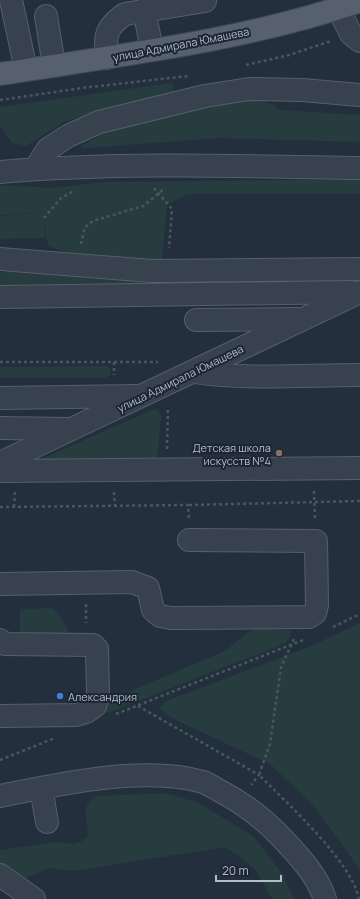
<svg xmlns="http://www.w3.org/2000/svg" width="360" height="899" viewBox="0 0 360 899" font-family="Manrope,sans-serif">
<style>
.green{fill:#263c3f}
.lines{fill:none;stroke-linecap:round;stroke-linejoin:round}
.minor-casing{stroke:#565f6c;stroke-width:24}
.major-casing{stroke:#414a57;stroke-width:24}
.path{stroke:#44595c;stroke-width:2.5;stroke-dasharray:3 3;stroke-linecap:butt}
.minor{stroke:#38414e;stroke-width:22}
.major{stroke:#56606e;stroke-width:22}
.education-dot{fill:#8d6e63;stroke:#1d2633;stroke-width:1.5}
.shop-dot{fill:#3f7fe0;stroke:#1d2633;stroke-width:1.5}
.labels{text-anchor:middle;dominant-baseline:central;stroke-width:4;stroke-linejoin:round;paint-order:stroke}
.street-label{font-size:11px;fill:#b4bcc9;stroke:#1d2633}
.poi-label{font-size:11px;fill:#b4bcc9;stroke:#1d2633;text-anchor:end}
</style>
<rect width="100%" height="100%" fill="#242f3e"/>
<!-- green -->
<path class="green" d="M171,83L173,84L174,92L169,94L115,106L64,122L26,146L12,143L0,126V107Z
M258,100L274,105L280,110L360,115V142L217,138L87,148H82L81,146L106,132L167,113Z
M360,179V194H187L167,205L162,259L161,260L73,255L49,246L46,238L44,212L0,215V185L52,188L104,182Z
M44,212L45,238L0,239V216Z
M48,271L344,279V283L0,292V272Z
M107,366L111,370V375L104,378H0V367Z
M152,410H158L161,416L158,453L156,458L150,461L39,460Z
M52,608C61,616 66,623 69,635L20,636V609Z
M360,623V870L314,806L270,764L176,720L162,711L160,707L166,701L309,647Z
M259,629L287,630L291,631V635L286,642L276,647L108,713L104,712C103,705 106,703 111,699L225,651L248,632Z
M166,793L199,803L254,837L282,874L294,899H272L255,869L226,847L73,871L50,868L25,878L17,875L0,863V850L56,842L73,844L82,841L88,836C88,817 79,811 95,796Z"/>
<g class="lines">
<defs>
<path id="minor" d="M11,0L26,70
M338,8L351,34L360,41
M144,10L152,50
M46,16L54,66
M107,58C104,36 106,27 125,14L205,1
M35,169L48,149L68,136L99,122L205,96L249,89L302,90L360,95
M0,172C119,162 240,166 360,168
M0,259L152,271L360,269
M0,297L351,292
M196,320L297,319
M194,372C248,380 305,375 360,375
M0,398L137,396
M0,428L67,429
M0,463L360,292
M0,471L360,468
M0,584L132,582L148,588L153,610L160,616L171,618L309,617L315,613L317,605L316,541L189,540
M0,640L5,644L93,645L97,649L98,695L95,706L86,712L76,715L0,716
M41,788L47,822
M0,796C59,784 145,765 203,782C209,784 214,788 220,791C243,803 263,818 282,838C299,856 317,875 325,899
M0,875L34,899"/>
<path id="major" d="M0,74C120,55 244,41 360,1"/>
</defs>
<!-- minor casing -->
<use href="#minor" class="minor-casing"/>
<!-- major casing -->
<use href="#major" class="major-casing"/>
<!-- path -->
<path class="path" d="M246,65L289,55L331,41
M0,100L82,88L188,76
M154,188L172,209L169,248
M44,218L61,198L74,191
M81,244L85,227L93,221L143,206L164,189
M0,362H158
M114,362V375
M167,449L168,408
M314,491L315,520
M114,492L115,505
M189,505L360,501
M0,507L188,505L189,518
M14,507L15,492
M86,604V623
M333,627L360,614
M294,639L281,667L270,744L259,775C286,802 352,862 359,899
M138,706L259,775L251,785
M116,714L303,640
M0,760L55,738"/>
<!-- minor -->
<use href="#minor" class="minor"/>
<!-- major -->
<use href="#major" class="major"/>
</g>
<!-- markers -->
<circle class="education-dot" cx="279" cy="453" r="4"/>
<circle class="shop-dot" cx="60" cy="696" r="4"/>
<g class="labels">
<!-- street labels -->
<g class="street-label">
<text transform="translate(181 44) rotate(-11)">улица Адмирала Юмашева</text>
<text transform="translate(180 378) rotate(-26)">улица Адмирала Юмашева</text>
</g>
<!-- poi labels -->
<g class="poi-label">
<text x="271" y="447">Детская школа<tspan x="271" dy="13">искусств №4</tspan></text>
<text x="68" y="696" text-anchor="start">Александрия</text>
</g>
</g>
<!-- scale -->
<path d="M216 875v6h65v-6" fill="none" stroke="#b4bcc9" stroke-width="2"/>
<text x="222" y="875" font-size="12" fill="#b4bcc9" stroke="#1d2633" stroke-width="3" paint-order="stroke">20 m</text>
</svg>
